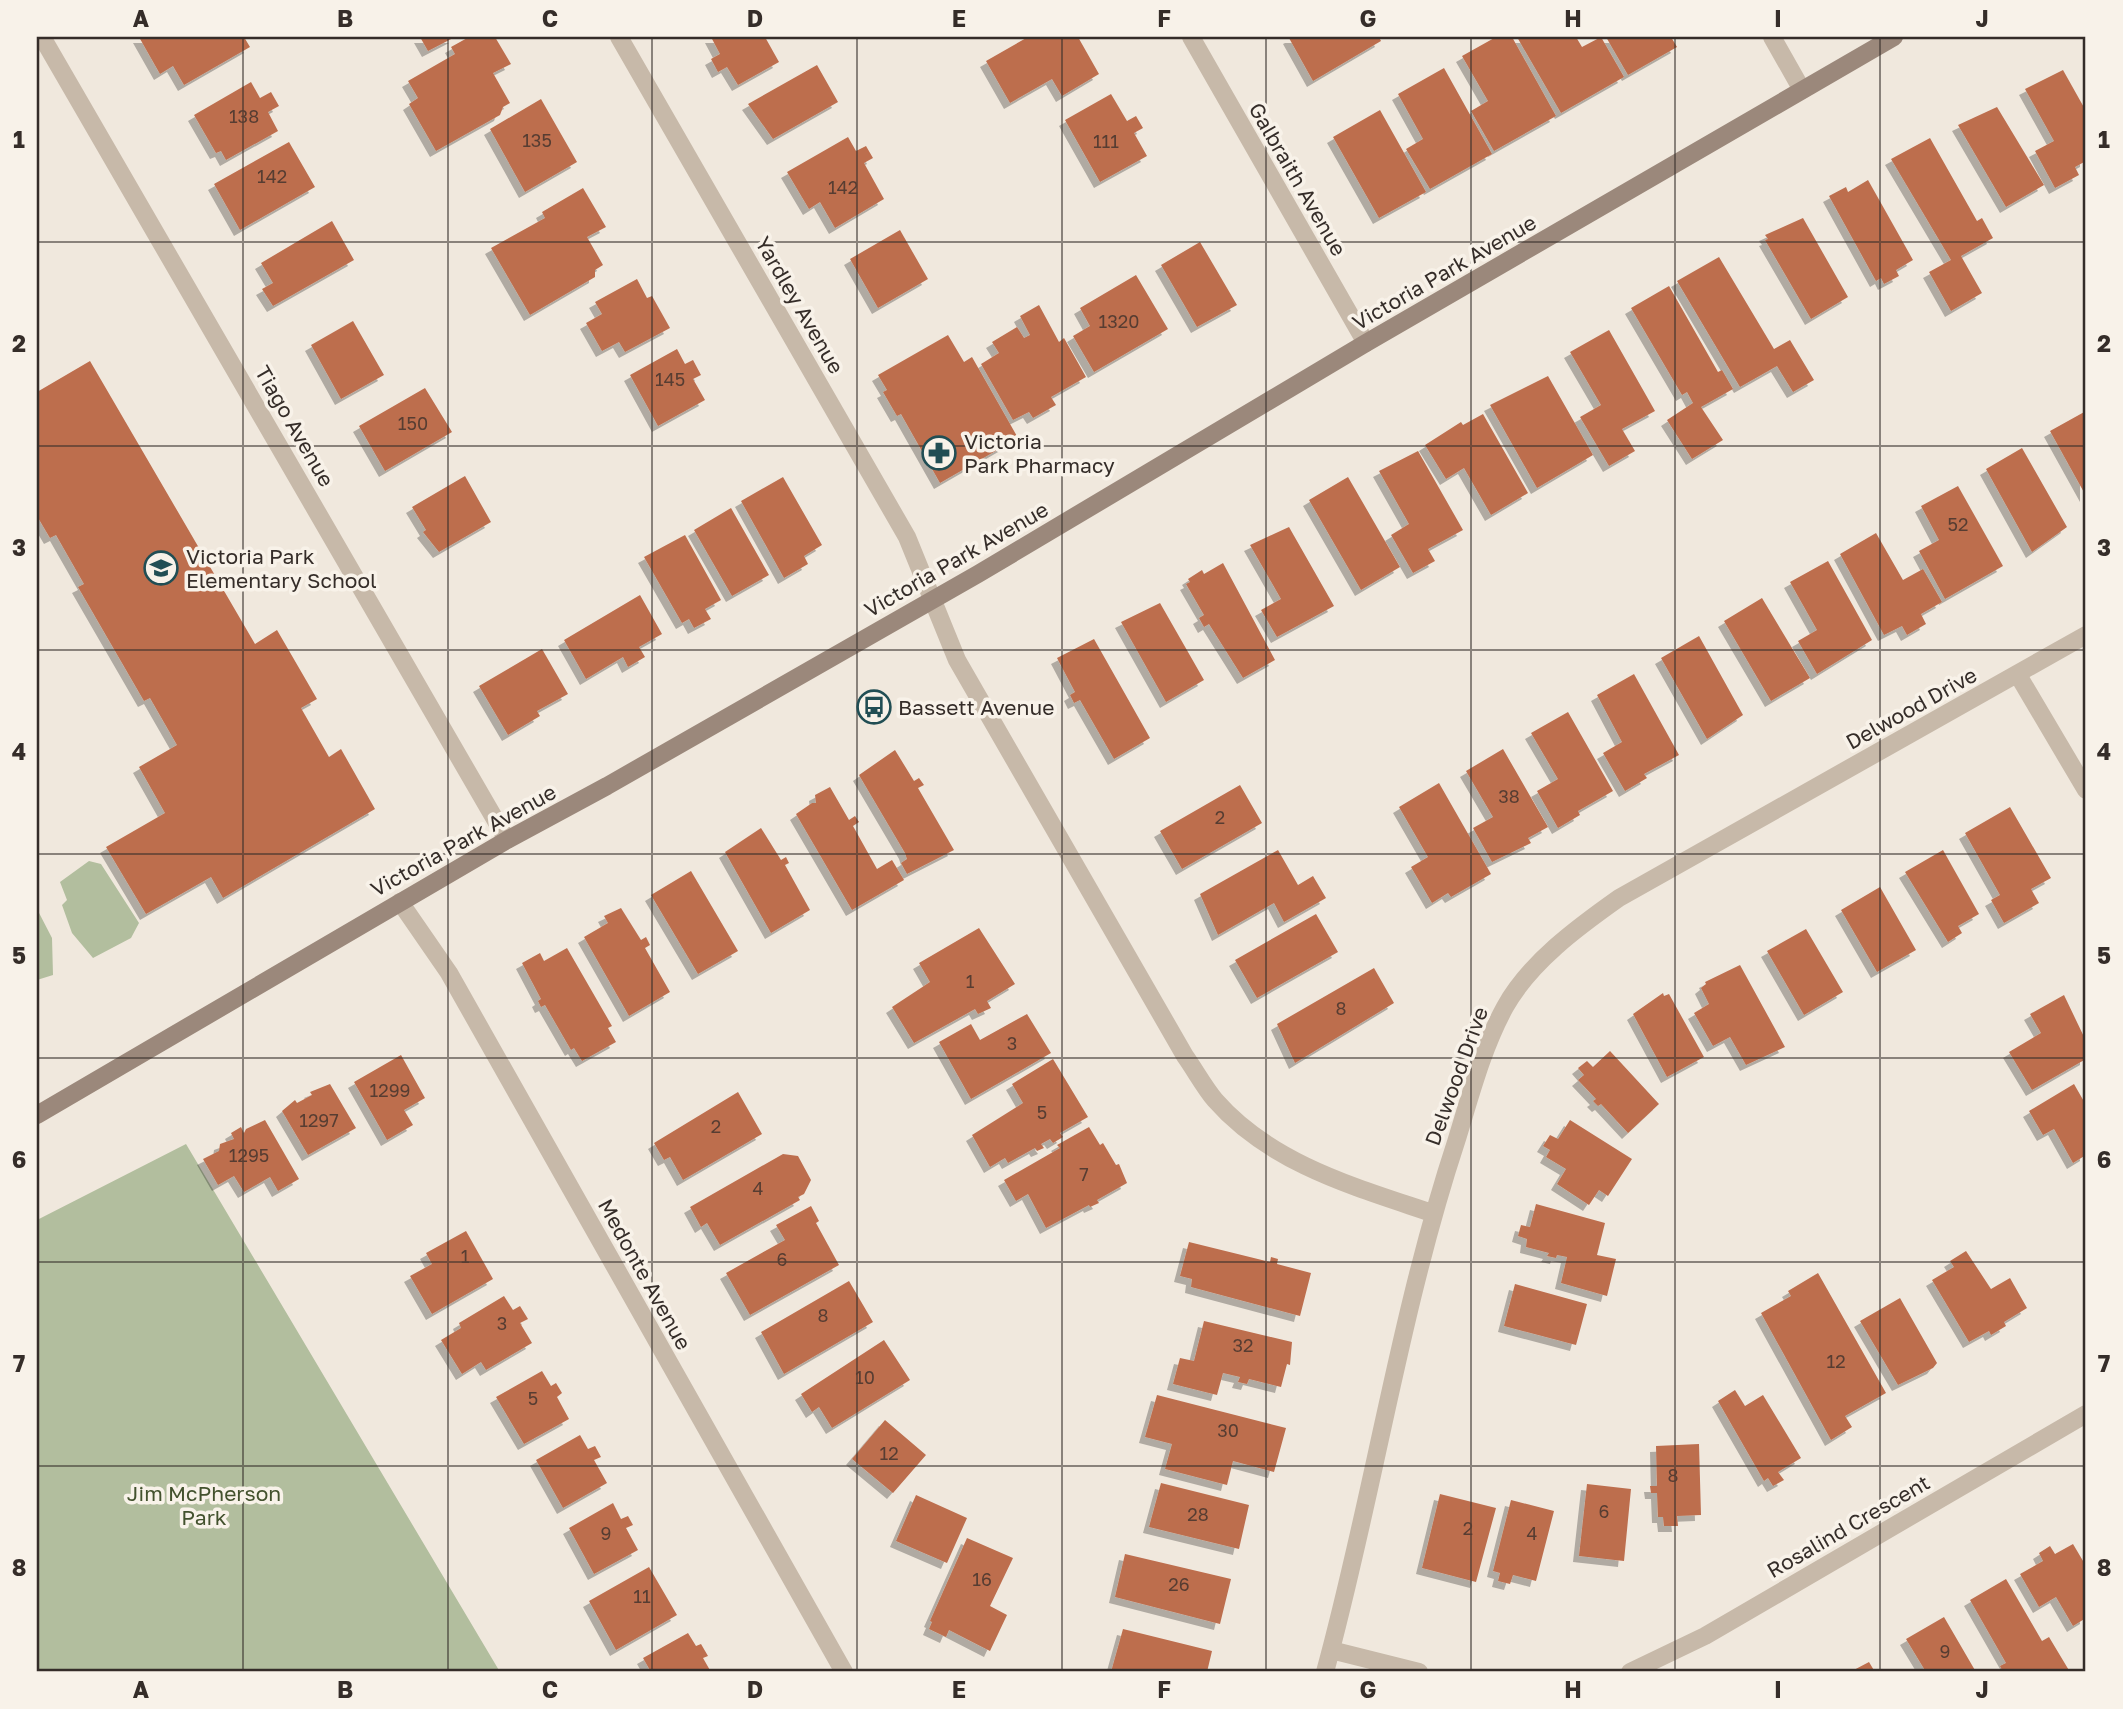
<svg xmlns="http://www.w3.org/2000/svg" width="2123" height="1709" viewBox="0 0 2123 1709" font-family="'Golos Text',sans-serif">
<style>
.green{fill:#b2be9e}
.building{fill:#bd6e4e;filter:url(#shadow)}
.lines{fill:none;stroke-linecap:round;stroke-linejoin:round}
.minor{stroke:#c7b9a9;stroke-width:18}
.secondary{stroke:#9b887b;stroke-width:18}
.grid{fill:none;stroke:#352d29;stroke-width:2;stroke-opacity:0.55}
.labels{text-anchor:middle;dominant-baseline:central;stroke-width:7;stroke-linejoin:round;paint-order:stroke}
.number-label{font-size:18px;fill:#573d32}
.street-label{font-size:21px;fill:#352d29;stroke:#f8f2e9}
.poi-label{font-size:21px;fill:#352d29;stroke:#f8f2e9;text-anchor:start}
.park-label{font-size:21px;fill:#43522e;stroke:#f8f2e9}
.neatline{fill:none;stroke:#352d29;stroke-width:2.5}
.grid-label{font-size:23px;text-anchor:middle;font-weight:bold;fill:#352d29}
</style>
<defs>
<filter id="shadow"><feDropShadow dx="-6" dy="6" stdDeviation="0" flood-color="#0004"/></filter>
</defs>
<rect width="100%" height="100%" fill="#f0e8dd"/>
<!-- green -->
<path class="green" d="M89,861L101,864L139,923L131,938L93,958L72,933L62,905L67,900L60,882Z
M37,909L52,938L53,975L37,980Z
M186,1144L500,1672H37V1220Z"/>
<!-- building -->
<path class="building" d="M139,37H244L250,47L184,85L173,66L160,74Z
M420,37H455L428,51Z
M469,37H495L511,64L493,73L510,103L503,107L500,115L436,151L409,104L418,98L408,81L455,54L451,47Z
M711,37H765L779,62L738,85L727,67L718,72L711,59L720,54Z
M1028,37H1078L1099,74L1062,96L1052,79L1010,103L986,61Z
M1291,37H1379L1381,41L1313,81L1289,38Z
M1496,37H1512L1556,116L1494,151L1471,111L1488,101L1462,56Z
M1517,37H1576L1582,47L1601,37L1624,77L1561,113Z
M1606,37H1671L1677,47L1628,75Z
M817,65L838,102L773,139L748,104Z
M1444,68L1492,154L1430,189L1406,149L1423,139L1398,94Z
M2063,70L2086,111V161L2075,167L2079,175L2055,188L2035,151L2054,141L2025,89Z
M251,82L260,98L271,92L279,106L268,112L278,131L226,160L221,151L216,153L194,115Z
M1111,94L1127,121L1136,116L1143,128L1134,133L1147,156L1100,182L1065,120Z
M541,99L577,162L525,192L490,129Z
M1997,107L2044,185L2006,207L1958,125Z
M1380,110L1426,192L1379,218L1333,137Z
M848,137L856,151L866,146L873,158L864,163L884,199L835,228L820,202L809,209L787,172Z
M1930,138L1977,221L1982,218L1993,238L1961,256L1982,293L1951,311L1929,272L1951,260L1891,159Z
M289,142L315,187L240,230L214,184Z
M1868,180L1913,260L1896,270L1899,276L1884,284L1881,278L1876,281L1829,196L1846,187L1848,192Z
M583,188L606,227L587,237L603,265L595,270V277L530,315L491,248L545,218L542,212Z
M1803,218L1848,297L1811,319L1765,240L1768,239L1765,235Z
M332,221L354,260L273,306L262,289L273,283L261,263Z
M900,230L928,279L878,308L850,259Z
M1200,242L1237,305L1197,327L1161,265Z
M1719,257L1774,349L1790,340L1814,380L1793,392L1777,366L1740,387L1677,281Z
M1136,275L1168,329L1094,372L1073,336L1090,326L1080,308Z
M637,279L647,298L652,296L670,328L625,352L619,342L602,351L586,323L602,314L595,302Z
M1669,286L1718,372L1722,370L1733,389L1701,407L1723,440L1692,459L1667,420L1693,403L1687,392L1682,395L1631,308Z
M1039,305L1059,342L1064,338L1086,377L1051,397L1056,405L1033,418L1029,412L1013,420L981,364L999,353L992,342L1017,327L1024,338L1030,335L1020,316Z
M353,321L384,375L341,399L311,345Z
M1609,330L1655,411L1622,429L1635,451L1609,466L1580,417L1601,405L1570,352Z
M948,335L964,362L972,357L1018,438L940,483L901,414L897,416L883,392L887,390L878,375Z
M677,349L685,364L693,360L701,375L693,379L705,400L658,426L630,375Z
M90,361L255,644L277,630L317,699L301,708L329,757L341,749L375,809L223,898L211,877L146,914L106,847L165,813L139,767L177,745L150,698L144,701L78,587L84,584L56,535L50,538L37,516V392Z
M1548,376L1593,455L1537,488L1490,405Z
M425,388L452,432L385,471L359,426Z
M2086,411V496L2050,431Z
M1483,414L1528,493L1491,515L1464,468L1446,479L1425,445L1461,422L1463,425Z
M2022,448L2067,527L2032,552L1986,469Z
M1418,451L1463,530L1428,549L1435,561L1413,573L1391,535L1409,524L1379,471Z
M465,476L491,522L439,552L423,532L426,530L412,507Z
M783,477L822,545L804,556L808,564L784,578L741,501Z
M1348,477L1400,567L1361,590L1309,500Z
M1958,486L2003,566L1945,599L1919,551L1939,540L1921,506Z
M731,508L769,575L732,596L694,530Z
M1289,527L1334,606L1277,637L1261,610L1281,599L1250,545Z
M1876,533L1903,580L1923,569L1942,602L1921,614L1926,624L1907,635L1902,626L1884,635L1840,554Z
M685,535L721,600L705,609L711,619L694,628L689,619L682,623L644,557Z
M1828,561L1872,640L1817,674L1798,641L1817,630L1790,582Z
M1223,563L1275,660L1243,678L1209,624L1204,627L1199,618L1204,615L1186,584L1190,582L1188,579L1202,570L1204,574Z
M640,595L662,634L639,647L645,657L628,667L623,657L586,679L564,640Z
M1762,598L1810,678L1771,701L1724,621Z
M1160,603L1204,680L1166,702L1121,622Z
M1699,636L1743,715L1707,739L1661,658Z
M1094,639L1150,738L1114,759L1080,700L1074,703L1070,695L1075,692L1057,658Z
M542,649L568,694L537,711L540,716L508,735L479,686Z
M1634,674L1679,755L1644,774L1647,778L1625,791L1603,753L1622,742L1597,695Z
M1568,712L1613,791L1578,811L1580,815L1558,828L1537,791L1558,779L1531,733Z
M1503,749L1548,827L1528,838L1531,843L1492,862L1473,828L1493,817L1466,771Z
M895,750L914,781L919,778L924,785L918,788L954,850L907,874L901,863L907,859L905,853L859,775Z
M1439,783L1491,874L1451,897L1448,893L1432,903L1411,867L1428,857L1399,807Z
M1240,785L1262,823L1182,869L1160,831Z
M830,787L849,820L855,816L859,822L853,826L877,869L892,860L904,880L852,910L796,814L812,803H816L815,795Z
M2010,807L2051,878L2031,889L2039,903L2004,923L1991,900L2000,895L1965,833Z
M761,828L781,860L786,857L789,863L785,865L810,910L771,933L725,852Z
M1278,850L1298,885L1313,876L1326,898L1284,922L1274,903L1218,935L1200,894Z
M1943,850L1979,914L1958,926L1962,933L1948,942L1905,872Z
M691,871L738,951L698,974L651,895Z
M1880,887L1916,950L1877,972L1841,910Z
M621,908L641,940L646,937L650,945L645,948L670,992L629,1016L584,937L608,923L604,916Z
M1316,914L1338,952L1257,998L1235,960Z
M979,928L1015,984L987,1001L991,1008L978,1014L975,1009L914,1043L892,1007L930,982L919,963Z
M1806,929L1843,992L1804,1015L1767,951Z
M567,948L612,1026L608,1028L616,1042L582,1061L574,1048L571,1050L545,1005L541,1007L538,1001L541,999L522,963L540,953L544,961Z
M1740,965L1785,1047L1746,1065L1730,1037L1713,1046L1694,1013L1709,1004L1701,988L1706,984L1705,982Z
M1374,968L1394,1003L1295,1063L1277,1024Z
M1663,993L1664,996L1669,994L1704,1057L1667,1077L1633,1014Z
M2064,995L2086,1041V1059L2032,1090L2009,1052L2041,1033L2030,1014Z
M1027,1014L1051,1053L971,1099L939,1042L971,1024L980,1040Z
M1610,1051L1659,1104L1628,1133L1601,1104L1598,1106L1593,1101L1596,1099L1578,1080L1584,1075L1578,1068L1587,1061L1593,1067Z
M401,1055L425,1098L404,1110L413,1125L387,1140L354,1082Z
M1053,1059L1088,1117L1060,1133L1063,1137L1053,1143L1050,1139L1041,1144L1044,1148L1037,1151L1035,1148L1008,1163L1005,1158L990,1167L972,1135L1023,1103L1012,1084Z
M330,1084L356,1128L308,1155L282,1111L295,1100L297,1103L312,1095L310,1092Z
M2074,1084L2086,1105V1155L2073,1163L2054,1129L2043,1135L2029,1111Z
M738,1092L762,1134L683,1180L670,1157L664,1160L654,1143Z
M265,1120L299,1179L278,1191L270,1177L244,1192L234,1176L218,1185L203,1159L219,1151L220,1144L234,1139L231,1133L241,1127L244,1133L246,1129Z
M1570,1120L1632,1159L1608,1196L1599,1190L1589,1205L1557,1184L1566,1169L1546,1157L1550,1150L1543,1146L1550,1135L1558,1139Z
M1089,1127L1100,1145L1103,1143L1116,1165L1119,1164L1127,1183L1097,1200L1099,1203L1090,1207L1089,1205L1046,1228L1028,1194L1016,1201L1004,1180L1060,1148L1057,1145Z
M783,1154L798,1156L811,1180L804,1194L798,1197L800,1200L720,1245L707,1223L701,1227L690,1207Z
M1536,1204L1605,1223L1597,1255L1616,1259L1607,1296L1561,1283L1567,1257L1557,1255L1556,1258L1547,1256L1549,1253L1526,1247L1527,1239L1518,1236L1521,1225L1530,1227Z
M811,1206L819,1221L816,1223L839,1265L750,1315L726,1273L785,1240L776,1225Z
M466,1231L493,1279L432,1314L410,1276L432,1264L426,1253Z
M1189,1242L1270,1262L1271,1257L1278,1259L1277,1264L1311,1273L1300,1316L1191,1287L1192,1279L1180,1276Z
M1966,1251L1991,1289L2010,1278L2027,1308L2004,1322L2006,1326L1991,1335L1989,1331L1969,1342L1932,1280L1954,1267L1950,1261Z
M1818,1273L1886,1393L1845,1416L1852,1427L1831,1440L1761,1313L1791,1296L1788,1291Z
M849,1281L873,1322L784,1374L761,1332Z
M1515,1284L1587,1304L1576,1345L1504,1326Z
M504,1296L513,1310L520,1306L528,1319L520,1323L532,1343L486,1370L481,1362L462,1374L441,1340L461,1328L459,1323Z
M1900,1298L1937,1363L1933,1368L1898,1385L1860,1321Z
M1204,1321L1292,1342L1290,1365L1287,1364L1281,1387L1249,1379L1247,1384L1238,1382L1240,1377L1223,1373L1217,1395L1173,1384L1180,1358L1194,1361Z
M884,1340L910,1380L832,1428L819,1407L812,1412L801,1394Z
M542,1371L551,1386L556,1383L562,1393L557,1397L569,1419L524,1444L496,1397Z
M1735,1390L1745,1406L1763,1395L1801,1458L1778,1472L1784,1480L1773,1486L1768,1478L1764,1481L1718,1401Z
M1157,1395L1286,1428L1274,1472L1233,1461L1227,1485L1165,1469L1172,1444L1145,1437Z
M885,1420L926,1455L893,1493L852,1459Z
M580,1435L588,1449L595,1446L601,1457L594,1460L607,1483L563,1508L536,1460Z
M1699,1444L1701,1515L1677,1516L1678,1526H1664L1663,1517H1658L1657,1493H1651L1650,1486H1657L1656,1446Z
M1161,1483L1249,1505L1239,1549L1149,1527Z
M1587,1484L1631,1489L1624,1561L1579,1556Z
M1440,1494L1496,1508L1476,1582L1422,1568Z
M916,1495L967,1518L947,1563L896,1541Z
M1511,1500L1554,1511L1536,1581L1513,1575L1510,1584L1498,1581L1500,1573L1493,1571Z
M613,1503L621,1519L628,1516L633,1525L626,1528L638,1550L594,1574L569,1528Z
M967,1538L1013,1558L990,1606L1007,1615L990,1651L949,1630L946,1637L929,1629L932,1622L930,1621Z
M2073,1544L2086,1566V1618L2073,1626L2056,1597L2039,1607L2020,1574L2043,1561L2039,1553L2050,1546L2055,1554Z
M1125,1554L1231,1579L1220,1624L1115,1597Z
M649,1567L677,1615L616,1650L589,1601Z
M2006,1579L2042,1641L2049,1637L2070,1672H2003L2000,1666L2006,1663L1970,1600Z
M1944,1617L1976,1672H1926L1906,1639Z
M1123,1629L1212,1651L1207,1672H1111Z
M688,1633L696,1646L701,1644L708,1656L703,1658L711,1672H651L643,1658Z
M1869,1662L1875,1672H1850Z"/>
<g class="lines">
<!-- minor -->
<path class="minor" d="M42,37L507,840
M619,37L907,537L957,660L1185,1056C1195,1070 1204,1087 1215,1100C1271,1164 1355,1187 1432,1213
M1191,37L1366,343
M1772,37L1802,90
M2018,675L2086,790
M400,902L449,973L844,1672
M1331,1650L1419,1672
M1325,1672C1373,1497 1399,1315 1456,1142C1470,1097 1482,1049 1505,1007C1530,962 1578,927 1619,898L2086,635
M1630,1672L1705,1636L2086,1414"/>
<!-- secondary -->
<path class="secondary" d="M37,1115L507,840L607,786L978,574L1366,343L1894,37"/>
</g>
<!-- grid -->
<path class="grid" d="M243,37V1672M448,37V1672M652,37V1672M857,37V1672M1062,37V1672M1266,37V1672M1471,37V1672M1675,37V1672M1880,37V1672M37,242H2086M37,446H2086M37,650H2086M37,854H2086M37,1058H2086M37,1262H2086M37,1466H2086"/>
<!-- icons -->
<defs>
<symbol id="pharmacy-ring" viewBox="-11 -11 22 22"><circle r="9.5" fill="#f8f2e9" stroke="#214e54" stroke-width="1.5"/><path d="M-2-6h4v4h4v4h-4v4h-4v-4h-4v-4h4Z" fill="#214e54"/></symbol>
<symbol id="school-ring" viewBox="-11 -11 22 22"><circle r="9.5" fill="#f8f2e9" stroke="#214e54" stroke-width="1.5"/><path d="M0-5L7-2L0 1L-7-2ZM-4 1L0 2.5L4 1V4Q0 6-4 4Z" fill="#214e54"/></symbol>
<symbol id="bus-ring" viewBox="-11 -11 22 22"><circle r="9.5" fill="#f8f2e9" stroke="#214e54" stroke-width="1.5"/><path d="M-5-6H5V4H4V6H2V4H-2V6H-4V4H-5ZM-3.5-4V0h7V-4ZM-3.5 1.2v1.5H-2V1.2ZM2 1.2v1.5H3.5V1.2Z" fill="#214e54"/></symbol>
</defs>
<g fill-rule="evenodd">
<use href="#pharmacy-ring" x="920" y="434" width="38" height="38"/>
<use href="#school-ring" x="142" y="549" width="38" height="38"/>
<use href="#bus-ring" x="855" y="688" width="38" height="38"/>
</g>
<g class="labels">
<!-- number labels -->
<g class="number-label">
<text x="244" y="116">138</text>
<text x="537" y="140">135</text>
<text x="1106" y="141">111</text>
<text x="272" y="176">142</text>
<text x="843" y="187">142</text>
<text x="1119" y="321">1320</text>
<text x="670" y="379">145</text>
<text x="413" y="423">150</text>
<text x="1958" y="524">52</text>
<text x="1509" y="796">38</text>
<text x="1220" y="817">2</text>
<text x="970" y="981">1</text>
<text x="1341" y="1008">8</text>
<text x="1012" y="1043">3</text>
<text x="390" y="1090">1299</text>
<text x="1042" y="1112">5</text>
<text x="319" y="1120">1297</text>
<text x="716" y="1126">2</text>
<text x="249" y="1155">1295</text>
<text x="1084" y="1174">7</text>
<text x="758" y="1188">4</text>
<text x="465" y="1256">1</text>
<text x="782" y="1259">6</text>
<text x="823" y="1315">8</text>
<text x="502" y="1323">3</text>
<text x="1243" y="1345">32</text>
<text x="1836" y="1361">12</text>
<text x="865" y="1377">10</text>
<text x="533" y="1398">5</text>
<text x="1228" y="1430">30</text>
<text x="889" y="1453">12</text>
<text x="1673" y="1475">8</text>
<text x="1604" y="1511">6</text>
<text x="1198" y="1514">28</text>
<text x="1468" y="1528">2</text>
<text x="606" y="1533">9</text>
<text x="1532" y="1533">4</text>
<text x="982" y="1579">16</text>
<text x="1179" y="1584">26</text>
<text x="642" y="1596">11</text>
<text x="1945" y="1651">9</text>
</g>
<!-- street labels -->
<g class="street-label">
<text transform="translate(1298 179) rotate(60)">Galbraith Avenue</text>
<text transform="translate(1444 272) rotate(-30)">Victoria Park Avenue</text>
<text transform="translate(800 305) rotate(60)">Yardley Avenue</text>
<text transform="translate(295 426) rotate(60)">Tiago Avenue</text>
<text transform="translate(956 559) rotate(-30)">Victoria Park Avenue</text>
<text transform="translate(1911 708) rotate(-29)">Delwood Drive</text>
<text transform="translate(463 840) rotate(-29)">Victoria Park Avenue</text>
<text transform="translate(1456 1076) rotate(-70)">Delwood Drive</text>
<text transform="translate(645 1274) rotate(61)">Medonte Avenue</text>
<text transform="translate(1848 1526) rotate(-30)">Rosalind Crescent</text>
</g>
<!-- poi labels -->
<g class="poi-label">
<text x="964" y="441">Victoria<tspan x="964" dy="24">Park Pharmacy</tspan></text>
<text x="186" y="556">Victoria Park<tspan x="186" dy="24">Elementary School</tspan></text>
<text x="898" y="707">Bassett Avenue</text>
</g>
<!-- park labels -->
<g class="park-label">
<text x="204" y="1493">Jim McPherson<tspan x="204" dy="24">Park</tspan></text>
</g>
</g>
<!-- border -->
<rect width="2123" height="1709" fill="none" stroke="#f8f2e9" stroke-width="77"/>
<rect x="38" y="38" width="2046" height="1632" class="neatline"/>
<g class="grid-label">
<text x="141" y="27">A</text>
<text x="345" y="27">B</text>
<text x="550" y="27">C</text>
<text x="755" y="27">D</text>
<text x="959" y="27">E</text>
<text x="1164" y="27">F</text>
<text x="1368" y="27">G</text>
<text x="1573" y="27">H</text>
<text x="1778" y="27">I</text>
<text x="1982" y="27">J</text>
<text x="19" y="148">1</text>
<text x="2104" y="148">1</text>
<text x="19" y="352">2</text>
<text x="2104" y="352">2</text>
<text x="19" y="556">3</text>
<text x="2104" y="556">3</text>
<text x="19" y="760">4</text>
<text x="2104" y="760">4</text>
<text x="19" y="964">5</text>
<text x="2104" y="964">5</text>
<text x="19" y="1168">6</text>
<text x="2104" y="1168">6</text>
<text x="19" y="1372">7</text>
<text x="2104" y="1372">7</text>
<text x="19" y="1576">8</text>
<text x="2104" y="1576">8</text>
<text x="141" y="1698">A</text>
<text x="345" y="1698">B</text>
<text x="550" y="1698">C</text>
<text x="755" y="1698">D</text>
<text x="959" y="1698">E</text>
<text x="1164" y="1698">F</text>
<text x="1368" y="1698">G</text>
<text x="1573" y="1698">H</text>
<text x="1778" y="1698">I</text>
<text x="1982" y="1698">J</text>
</g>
</svg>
